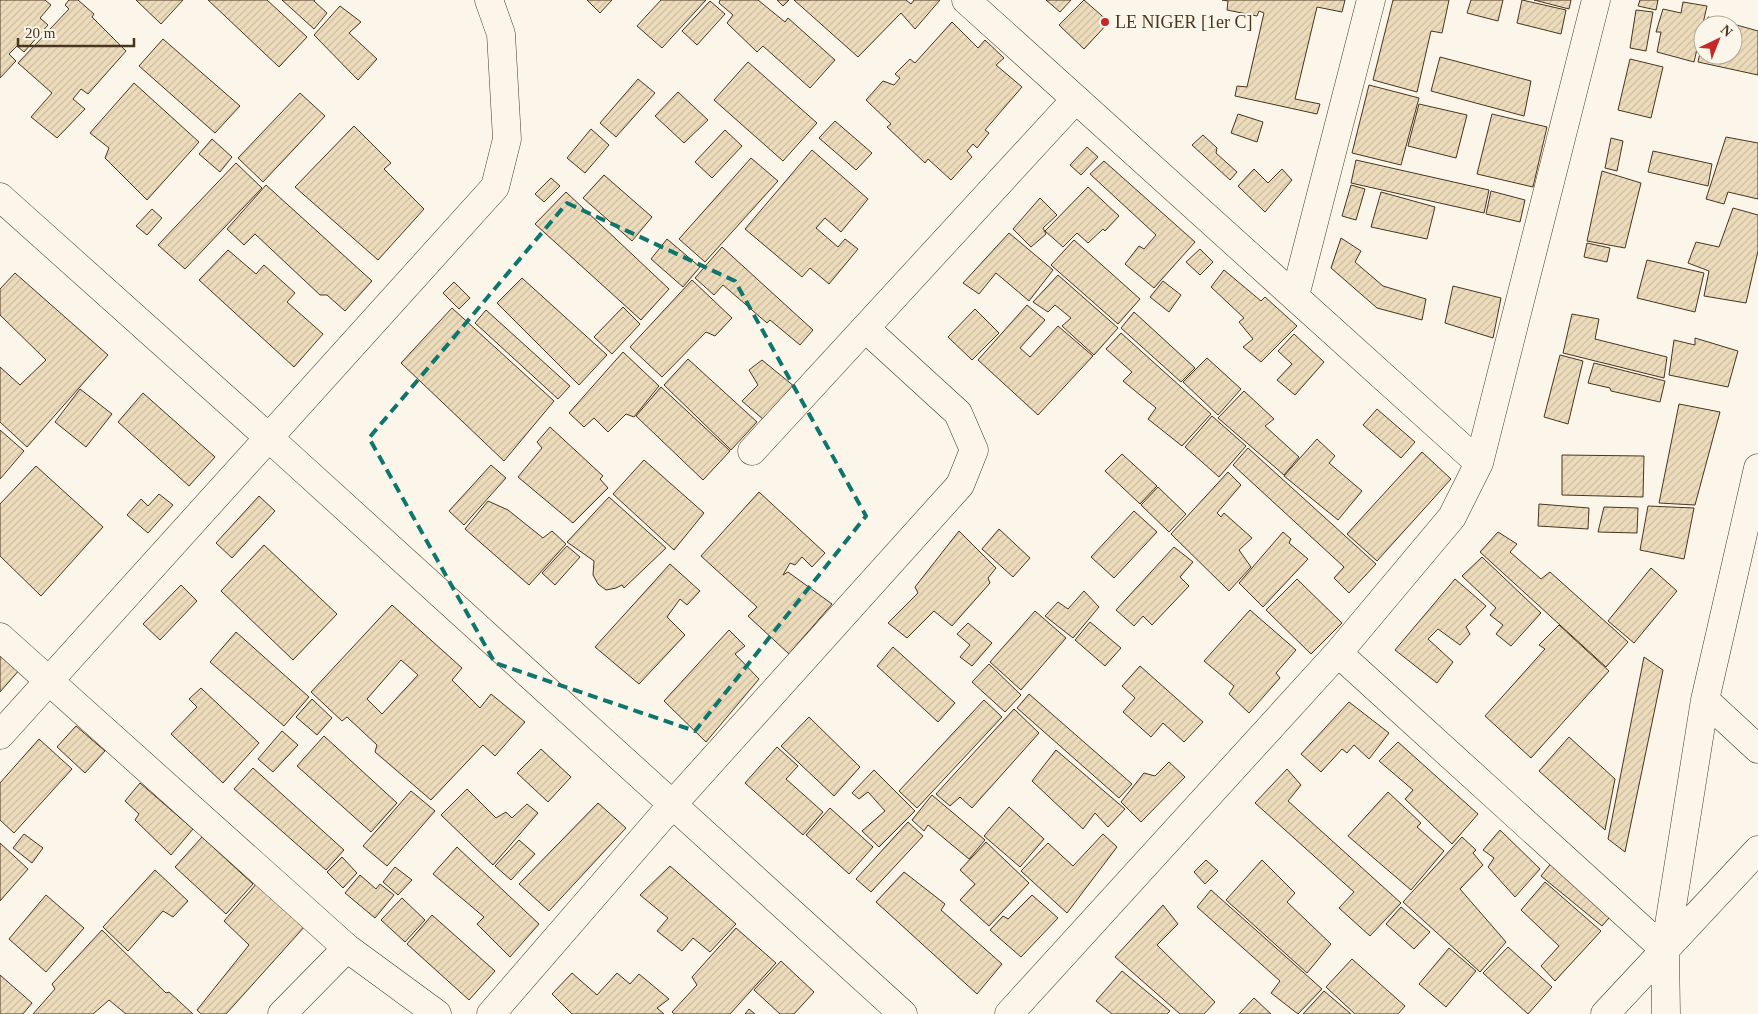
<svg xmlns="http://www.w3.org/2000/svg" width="1758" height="1014" viewBox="0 0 1758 1014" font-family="Georgia,serif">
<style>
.building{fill:url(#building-hatch);stroke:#4a3520;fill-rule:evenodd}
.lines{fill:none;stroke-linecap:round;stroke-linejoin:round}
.minor-casing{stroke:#4a3520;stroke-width:29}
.minor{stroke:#fbf6e9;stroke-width:28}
.marked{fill:none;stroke:#0f766e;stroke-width:4;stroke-dasharray:10 6;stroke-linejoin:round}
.poi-dot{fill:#c62828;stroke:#fbf6e9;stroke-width:2}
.labels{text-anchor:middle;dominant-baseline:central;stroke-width:4;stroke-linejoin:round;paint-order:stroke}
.poi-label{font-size:18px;fill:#4a3520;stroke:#fbf6e9;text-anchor:start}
</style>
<defs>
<pattern id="building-hatch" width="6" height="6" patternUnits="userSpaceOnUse" patternTransform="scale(1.25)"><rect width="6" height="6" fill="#ecdcbc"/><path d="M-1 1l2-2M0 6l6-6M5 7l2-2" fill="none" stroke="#ccbda1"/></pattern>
</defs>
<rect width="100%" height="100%" fill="#fbf6e9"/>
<!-- building -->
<path class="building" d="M0,0H45L51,5L40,18L48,25L24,52L17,46L9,54L16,61L0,78Z
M69,0H78L94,14L92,17L126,51L88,94L81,89L73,99L85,109L57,138L31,117L52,93L18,63L69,9L65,5Z
M136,0H183L161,24Z
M208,0H267L307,37L279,67Z
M282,0H315L314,1L327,13L314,29Z
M587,0H612L600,13Z
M661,0H706L662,48L637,26Z
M720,0H758L785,22L788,18L835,60L810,88L763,46L757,52L727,23L733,15L719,3Z
M777,0H789L783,6Z
M794,0H906L911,4L914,0H940L915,29L901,13L858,57Z
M1046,0H1071L1060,12Z
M1084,0L1109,22L1084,49L1059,25Z
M1222,0H1345L1342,12L1317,7L1295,99L1320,104L1317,114L1235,96L1237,86L1247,87L1264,13L1259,11L1257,16L1227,10L1228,1Z
M1393,0H1449L1442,33L1431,31L1417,92L1373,80Z
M1471,0H1503L1498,21L1467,13Z
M1522,0L1566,10L1561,34L1517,23Z
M1534,0H1571L1569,9Z
M1640,0H1658L1656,10L1638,6Z
M710,1L725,14L697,45L682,31Z
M1683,2L1707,6L1694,62L1657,52L1661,32H1656L1663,9L1681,13Z
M340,6L361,22L349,33L377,59L358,80L314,35Z
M1636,10L1653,12L1646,51L1630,48Z
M1708,17L1758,31V75L1698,62L1703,39V55H1733V25H1706Z
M952,22L978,48L985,40L1004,58L996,65L1022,87L985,130L989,133L977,148L973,144L967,151L972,157L951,180L928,159L925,163L887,127L891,124L866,100L883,81L894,85L900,78L895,74L910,59L915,63Z
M163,39L240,106L215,133L139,66Z
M1440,57L1531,81L1524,116L1431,91Z
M1630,59L1663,67L1651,118L1618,110Z
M748,62L817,123L783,161L714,100Z
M638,79L655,93L616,137L600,123Z
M134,83L199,142L147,200L105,158L109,148L90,133Z
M1369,85L1419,98L1401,165L1352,153Z
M678,92L708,120L684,143L655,116Z
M300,93L325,116L263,182L238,158Z
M1419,104L1467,115L1456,158L1408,146Z
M1238,114L1263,122L1257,142L1231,133Z
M1492,114L1547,127L1533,187L1477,174Z
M835,121L872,153L856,170L819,138Z
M354,126L391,163L384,169L424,209L378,260L295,187Z
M591,129L609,145L585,173L567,158Z
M725,130L742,146L712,178L695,162Z
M1203,135L1217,148L1216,153L1237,172L1230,180L1192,145Z
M1726,137L1758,143V199L1728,192L1724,204L1706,199Z
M1611,138L1623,141L1617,171L1605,168Z
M212,139L232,157L220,172L199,154Z
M1087,147L1098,157L1081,175L1070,165Z
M812,150L868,199L841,232L825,218L816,228L838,247L845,239L858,249L829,284L810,268L802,277L745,229Z
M1653,151L1712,164L1708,186L1648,172Z
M751,158L778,181L705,262L679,239Z
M1356,160L1489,190L1484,213L1351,183Z
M1104,161L1195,242L1154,288L1125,264L1139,246L1144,249L1156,235L1090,174Z
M236,163L262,188L185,269L158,245Z
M1254,169L1268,183L1282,169L1292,180L1265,212L1238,186Z
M1602,171L1641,183L1625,248L1587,241Z
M604,175L652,217L632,241L583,198Z
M551,178L560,186L544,202L535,194Z
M266,185L372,281L345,311L327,295H320L255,234L244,245L227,229Z
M1351,185L1365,189L1356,220L1342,216Z
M1088,187L1119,216L1105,231L1103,229L1088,243L1077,233L1063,247L1045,231Z
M1491,191L1525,200L1520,222L1486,214Z
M566,192L669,289L641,320L535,224Z
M1381,192L1435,207L1427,239L1371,227Z
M1040,198L1057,215L1043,228L1046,234L1031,247L1013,229Z
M1733,208L1758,215V251L1746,303L1704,296L1709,271L1688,263L1696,242L1719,247Z
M152,209L162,218L147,235L136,226Z
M1009,233L1053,270L1029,301L996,273L979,294L963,283Z
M1341,238L1361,251L1355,262L1383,286L1426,299L1422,320L1377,308L1331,268Z
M667,239L700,267L683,287L651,259Z
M1074,240L1140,299L1118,324L1051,265Z
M1587,243L1610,248L1607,262L1584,257Z
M722,247L813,330L800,345L770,320L767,323L723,285L714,295L695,278Z
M1200,249L1213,262L1200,275L1186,262Z
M228,250L256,274L264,265L295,293L287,302L323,334L294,367L199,280Z
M1647,260L1704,273L1695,312L1637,298Z
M1224,270L1261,301L1265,297L1297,326L1261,362L1243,347L1253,339L1239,322L1244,318L1211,287Z
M15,273L108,355L27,447L0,422V367L20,385L46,360L0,315V289Z
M1058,275L1118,328L1094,355L1062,326L1071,318L1055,305L1048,312L1033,302Z
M522,278L607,355L579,385L497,303Z
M692,280L732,318L715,336L706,332L662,377L630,347Z
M1163,281L1181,295L1169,312L1150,297Z
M454,282L470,298L459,309L443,293Z
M1453,286L1501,298L1493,338L1445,323Z
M1027,305L1045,320L1020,348L1030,357L1058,326L1093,356L1038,415L978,360Z
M623,307L640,324L612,354L594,337Z
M452,308L554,401L504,461L401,363Z
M975,309L999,333L972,360L948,337Z
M486,310L570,386L558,399L475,323Z
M1134,312L1195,368L1181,382L1121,328Z
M1572,314L1599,319L1595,339L1667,357L1664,378L1563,353Z
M1121,333L1211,414L1182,446L1148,419L1156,408L1123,381L1132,372L1106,349Z
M1294,334L1324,362L1295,395L1277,380L1292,364L1278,351Z
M1695,338L1738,351L1728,387L1669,375L1674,340L1695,345Z
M623,352L659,386L634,417L626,414L608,432L594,418L584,427L569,413Z
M1560,355L1583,361L1568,424L1544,417Z
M1207,358L1241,389L1218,415L1183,382Z
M688,359L757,422L731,450L664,385Z
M762,360L795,387L764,420L742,401L758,385L749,370Z
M1594,363L1665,381L1660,402L1611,391L1610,388L1588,383Z
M661,387L730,451L703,480L636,416Z
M80,389L112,414L86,447L55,422Z
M1244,391L1274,419L1265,426L1299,457L1284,475L1218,418Z
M143,393L215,457L189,486L118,422Z
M1679,404L1720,412L1695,505L1659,503Z
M1377,409L1415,442L1401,458L1363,425Z
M1212,416L1246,446L1219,477L1185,447Z
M550,427L603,476L600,479L608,488L573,523L518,477L542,448L537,442Z
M0,430L24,451L0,479Z
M1317,439L1335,456L1329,463L1362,491L1338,520L1284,476Z
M1248,448L1376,564L1349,593L1334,578L1344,567L1233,465Z
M1422,452L1451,479L1377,561L1347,534Z
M1122,454L1157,486L1140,504L1105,471Z
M1562,455L1644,456L1643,497L1562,495Z
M644,460L704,513L674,550L613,494Z
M491,465L506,478L464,525L449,511Z
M36,466L103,527L41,596L0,556V504Z
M1228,472L1241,485L1217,513L1221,517L1224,513L1252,538L1239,550L1251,567L1229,591L1171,534Z
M1158,487L1186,514L1169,532L1141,505Z
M759,492L825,553L812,567L802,557L795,565L790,563L783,575L788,572L832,604L789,654L748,616L757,607L701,556Z
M159,494L173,505L148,533L127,515L141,499L148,506Z
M259,496L275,511L232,558L216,543Z
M609,497L666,548L624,588L622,585L616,588L606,590L598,584L593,575L594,561L567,542Z
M488,501L508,510L543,538L552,531L566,544L529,585L465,529Z
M1539,504L1589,508L1588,529L1538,526Z
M1648,506L1694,508L1684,559L1640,550Z
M1604,507L1638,508L1637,533L1598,532Z
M1134,511L1157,532L1114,578L1091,557Z
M999,529L1030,558L1013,577L982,549Z
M959,531L996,568L988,578L990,583L952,626L934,611L907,638L888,623L918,593L915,587Z
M1283,532L1291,539L1289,543L1308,559L1263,607L1239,583Z
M1498,532L1517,544L1510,552L1541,579L1550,572L1628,642L1606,667L1480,552Z
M264,545L337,614L293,660L221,591Z
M567,546L580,557L555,585L542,573Z
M1174,547L1193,562L1180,577L1189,586L1152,625L1143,616L1134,626L1116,610Z
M1482,557L1541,613L1511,646L1496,634L1503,625L1490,615L1496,608L1462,576Z
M670,564L700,591L687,605L680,599L667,617L685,635L639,684L595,647Z
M1651,568L1677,591L1634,643L1608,621Z
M1297,579L1342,623L1311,654L1266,610Z
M1455,579L1486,606L1466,627L1470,634L1460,645L1438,629L1428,639L1453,662L1437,683L1395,650Z
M181,585L197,601L160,640L143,624Z
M1084,591L1099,607L1073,638L1045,616L1058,602L1068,609Z
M392,605L462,668L452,680L480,708L491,694L525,722L495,756L483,745L431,800L375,752L377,745L347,717L342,721L311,692ZM401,660L418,675L382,714L367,699Z
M1250,610L1296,650L1276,673L1280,678L1249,713L1229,694L1234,686L1204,661Z
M1035,611L1066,638L1021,690L990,662Z
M1090,622L1121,648L1105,666L1075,640Z
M968,623L992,643L972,666L960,657L970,645L957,634Z
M1559,625L1609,671L1531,758L1485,716L1545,649L1539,645Z
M729,630L745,646L735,654L759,679L706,742L664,701Z
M236,632L309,697L284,726L210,662Z
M893,647L955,703L938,722L877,666Z
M0,649L21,668L0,692Z
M1644,657L1663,670L1625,852L1608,839Z
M989,664L1021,695L1005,712L972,682Z
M1140,666L1203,722L1184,742L1163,723L1151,737L1123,712L1135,698L1122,686Z
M201,688L259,743L223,783L171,734L197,707L189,699Z
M1029,694L1132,784L1119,798L1017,708Z
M312,699L332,718L317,735L296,717Z
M984,700L1002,717L917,808L899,791Z
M1349,702L1389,733L1369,759L1354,745L1347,753L1342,749L1321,772L1301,754Z
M1014,709L1039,733L972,808L960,797L950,806L936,794Z
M809,717L860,767L834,796L781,746Z
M76,726L105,751L85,773L57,747Z
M282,731L298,745L273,772L258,759Z
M324,736L397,803L371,832L297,766Z
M1569,737L1615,779L1605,830L1539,771Z
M39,739L72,769L14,833L0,820V783Z
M1398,742L1478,814L1452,844L1405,799L1413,790L1379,761Z
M777,747L798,766L786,779L823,812L803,835L745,783Z
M541,749L571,777L548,802L517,773Z
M1056,750L1125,809L1108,827L1095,813L1083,829L1032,781Z
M1169,762L1185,777L1141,822L1121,802L1144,773L1155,776Z
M253,768L344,850L326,870L234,789Z
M1287,769L1301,785L1288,801L1401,903L1370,936L1339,908L1354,892L1255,803Z
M874,770L915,811L879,847L862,831L885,811L868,792L859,799L852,793Z
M140,783L193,829L171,855L135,820L139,814L125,801Z
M467,789L496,818L506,812L512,818L527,804L538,813L493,865L441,815Z
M411,791L435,811L387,866L363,846Z
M1388,792L1421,823L1417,827L1444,851L1411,890L1348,836Z
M932,795L985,840L969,859L928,825L924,831L912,820Z
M598,803L626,828L549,911L519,884Z
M1009,807L1044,839L1020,867L984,836Z
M830,808L873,847L849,874L806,835Z
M908,822L923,836L871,892L856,879Z
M1500,830L1540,869L1515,897L1488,867L1494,858L1483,850Z
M24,834L43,848L32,863L13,848Z
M1103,834L1117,847L1067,913L1021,871L1048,843L1073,866Z
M202,837L253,884L226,914L175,867Z
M1462,837L1476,850L1473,853L1483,865L1460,889L1506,942L1480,972L1403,902Z
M519,840L535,854L511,880L495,866Z
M986,842L1029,883L989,926L960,900L975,884L960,870Z
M0,843L28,869L0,901Z
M457,847L539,924L510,957L477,924L484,917L433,874Z
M342,857L357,873L343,888L327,872Z
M1206,860L1218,871L1205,884L1194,872Z
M1262,860L1295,893L1287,902L1331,944L1307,973L1226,900Z
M1552,862L1615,911L1602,926L1541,876Z
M670,866L736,924L710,952L693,938L682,951L657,931L668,918L640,895Z
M395,867L412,880L398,895L383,882Z
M155,870L188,901L173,917L163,911L128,951L103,927Z
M904,872L945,904L941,910L1002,964L977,994L876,902Z
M360,875L376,889L380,884L394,895L375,918L345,893Z
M258,882L306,925L226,1014H201L197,1010L249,945L224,921Z
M1545,882L1601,931L1555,981L1541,966L1559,946L1521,910Z
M1211,890L1322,989L1298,1014L1271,993L1280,981L1197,907Z
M46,895L84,928L46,972L9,939Z
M1032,895L1058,918L1021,957L990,930L1003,916L1008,919Z
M402,898L425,920L405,942L381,920Z
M1163,905L1178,924L1157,945L1215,1002L1204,1014H1180L1115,957Z
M1401,907L1430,932L1414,949L1386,924Z
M432,915L495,971L469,1000L407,944Z
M736,928L776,963L730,1014H674L672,1012L697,985L692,977Z
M102,930L166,993L169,992L193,1014H126L109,1000L93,1014H33L55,989L52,984Z
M1508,947L1552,987L1528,1014L1483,973Z
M1449,948L1476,971L1446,1007L1419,984Z
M1352,959L1405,1006L1398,1014H1355L1326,987Z
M781,961L814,992L794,1014H780L754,990Z
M1122,971L1170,1011L1167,1014H1112L1096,1001Z
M572,973L597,995L617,973L630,984L639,974L669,999L657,1008L664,1014H572L552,994Z
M0,975L32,1003L23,1014H0Z
M1324,991L1351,1014H1303Z
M1254,998L1271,1014H1239Z
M749,1009L755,1014H745Z"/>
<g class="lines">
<defs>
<path id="minor" d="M966,0L1479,463
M0,197L268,437L903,1014
M1295,296L1371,0
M752,451L1076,99
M0,637L347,948L437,1014
M1338,653L1665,950
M1705,700L1758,749
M0,735L495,187L507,139L501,34L489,0
M282,1014L347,948
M491,1014L672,805L960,485L974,450L958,413L865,328
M1009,1014L1338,653L1452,517L1479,463L1596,0
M1605,1014L1758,850
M1666,1014L1665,950L1705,700L1758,468"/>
</defs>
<!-- minor casing -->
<use href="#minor" class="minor-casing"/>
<!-- minor -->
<use href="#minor" class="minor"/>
</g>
<!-- marked area -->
<path class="marked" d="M567,203L735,281L866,516L695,731L495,663L369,438Z"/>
<!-- markers -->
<circle class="poi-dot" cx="1105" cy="22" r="5"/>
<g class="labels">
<!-- poi labels -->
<g class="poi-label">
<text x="1115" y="22">LE NIGER [1er C]</text>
</g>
</g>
<!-- north arrow -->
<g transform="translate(1718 40) rotate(43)"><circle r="24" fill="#fbf6e9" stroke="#b4a999"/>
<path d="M0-4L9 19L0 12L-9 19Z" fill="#c62828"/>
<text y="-8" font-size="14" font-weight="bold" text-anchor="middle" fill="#4a3520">N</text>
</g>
<!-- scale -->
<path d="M18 38v8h116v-8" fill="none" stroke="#4a3520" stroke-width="2.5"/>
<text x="25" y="38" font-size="15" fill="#4a3520" stroke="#fbf6e9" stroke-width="4" paint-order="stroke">20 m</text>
</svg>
